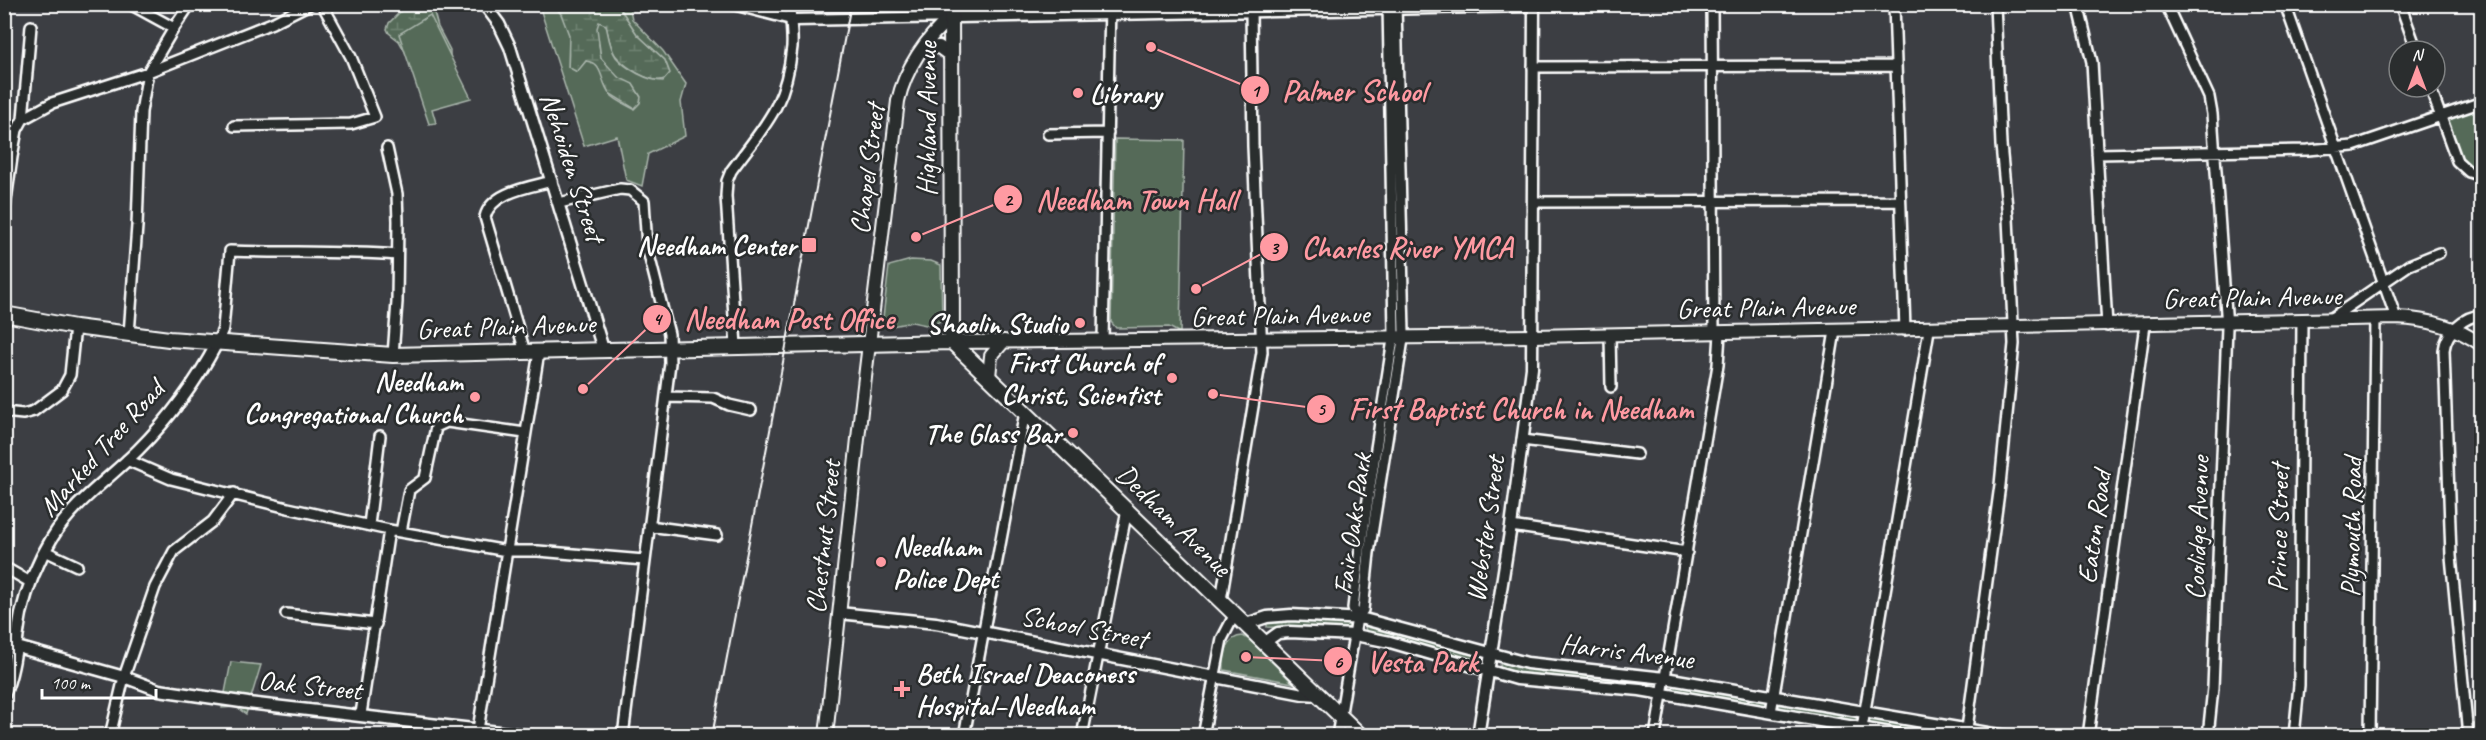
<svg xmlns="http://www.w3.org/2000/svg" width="2486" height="740" viewBox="0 0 2486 740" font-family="Caveat,sans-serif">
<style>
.grass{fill:url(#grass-tufts);stroke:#aab5ac;stroke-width:1.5}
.wetland{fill:url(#wetland-marsh);stroke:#aab5ac;stroke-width:1.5}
.green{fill:#546b58;stroke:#aab5ac;stroke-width:1.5}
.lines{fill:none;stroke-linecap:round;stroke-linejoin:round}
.minor-casing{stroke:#fff;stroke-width:14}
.tertiary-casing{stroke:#fff;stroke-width:15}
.secondary-casing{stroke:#fff;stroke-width:16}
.primary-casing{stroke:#fff;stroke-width:18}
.minor{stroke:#2a2d2e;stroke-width:9}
.tertiary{stroke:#2a2d2e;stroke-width:10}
.secondary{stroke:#2a2d2e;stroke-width:12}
.primary{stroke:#2a2d2e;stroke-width:14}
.rail{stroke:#fff;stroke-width:2}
.poi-dot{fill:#ff9aa2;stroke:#2a2d2e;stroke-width:2}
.labels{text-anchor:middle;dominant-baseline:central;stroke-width:5;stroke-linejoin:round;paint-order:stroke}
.poi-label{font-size:28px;font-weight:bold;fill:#fff;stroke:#2a2d2e;text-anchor:end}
.street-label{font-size:28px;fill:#fff;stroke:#2a2d2e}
.leader{fill:none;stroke:#ff9aa2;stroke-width:2}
.callout-dot{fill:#ff9aa2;stroke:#2a2d2e;stroke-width:2}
.mark-label{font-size:18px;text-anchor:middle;font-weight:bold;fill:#111}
.callout-label{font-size:30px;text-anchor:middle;font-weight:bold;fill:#ff9aa2;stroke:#2a2d2e;stroke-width:5;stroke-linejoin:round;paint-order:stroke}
</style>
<defs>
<pattern id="grass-tufts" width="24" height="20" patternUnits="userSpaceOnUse" patternTransform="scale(1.5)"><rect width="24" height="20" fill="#546b58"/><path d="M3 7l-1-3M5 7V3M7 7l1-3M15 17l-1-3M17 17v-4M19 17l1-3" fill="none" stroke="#6e8171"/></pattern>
<pattern id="wetland-marsh" width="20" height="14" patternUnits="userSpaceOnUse" patternTransform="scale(1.5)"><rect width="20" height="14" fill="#546b58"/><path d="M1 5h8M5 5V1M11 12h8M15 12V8" fill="none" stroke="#6e8171"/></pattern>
</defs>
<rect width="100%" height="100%" fill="#3c3e43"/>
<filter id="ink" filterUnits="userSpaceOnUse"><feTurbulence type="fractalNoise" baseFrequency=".0167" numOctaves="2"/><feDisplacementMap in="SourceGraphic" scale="12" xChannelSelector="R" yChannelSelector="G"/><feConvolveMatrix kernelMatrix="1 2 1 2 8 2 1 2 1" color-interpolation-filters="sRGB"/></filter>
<g filter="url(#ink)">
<!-- grass -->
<path class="grass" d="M1290,618L1349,623V627L1344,630L1267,627V622Z
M1367,624L1476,654L1481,661L1479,663L1366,632L1365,627Z
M1505,662L1654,681L1655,685L1652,688L1532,677L1500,670V665Z
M1672,684L1766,700V705L1763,707L1672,690Z
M1779,702L1856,715L1857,718L1853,722L1780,709Z
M1868,718L1959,733L1960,735H1928L1872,726L1867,721Z"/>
<!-- wetland -->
<path class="wetland" d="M407,5H432L438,27L450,50V59L413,66L399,41L389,33L387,29L389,23Z
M554,5H618L637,34L665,60L670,73C661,92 626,68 617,57C610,50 608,34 606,25L599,44L601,58L633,84L641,97L640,103L635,109L609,93L605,85L586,61L577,73L568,67C570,43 567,25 554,5Z"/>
<!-- green -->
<path class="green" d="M539,5H554L561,14L569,35L568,67L577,72L586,61C604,63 600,83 610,94C616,101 627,105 634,109L640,103L641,97L633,84L618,77L601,58L597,28L599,22L606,25C608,34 610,49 616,57C626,69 648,81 663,81L670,73L665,60L637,34L618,5H629L632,19L663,51L686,84L681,102L685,136L648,154L642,186L626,180L617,136L584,146Z
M430,15L471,98L432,109L436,123L429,124L399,34Z
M2481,108L2482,110L2481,171L2464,165L2457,150L2446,117Z
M1115,139L1184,140L1180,333L1169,327L1116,328L1111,322Z
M911,260L931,261L941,265L942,320L931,326L912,322L892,326L883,318L889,266Z
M1243,636L1250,640L1293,683L1224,670C1223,656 1226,636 1243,636Z
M231,662L261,665L246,714L236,707L222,708Z"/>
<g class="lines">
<defs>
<path id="minor" d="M130,4L174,28
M1061,4V15
M1712,4L1714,333
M1894,4L1905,330
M2078,4L2092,62L2107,326
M2166,4L2209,97L2212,114L2227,327L2213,688L2208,736
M2285,4L2396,318
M2400,4L2417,51
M1533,67L1896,66
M2430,87L2457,161L2469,172L2482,176
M23,119L31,26
M234,126L351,124L375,117L351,57L322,4
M1048,134L1108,133
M387,148L397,194L398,221L397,302L393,355
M2097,154L2308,150L2353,146L2482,102
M1534,202L1900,201
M559,203L620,189L630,190L644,201L647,247L669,334L670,363L623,736
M4,215L12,157L17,130L23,119L52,103L148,72L272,23L310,4
M2330,319L2409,265L2439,253
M129,334L137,226L141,112L148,72L174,28L190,4
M1610,335L1611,387
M1103,340L1110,4
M217,343L223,329L230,251C286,253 341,251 397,255
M736,346L726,196L727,181L731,171C764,126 786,107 792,47C793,33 790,19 790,4
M525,352L485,217C491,192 530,187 552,181
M666,397L713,398L729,405L751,410
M4,412L23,414L34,411L62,390L70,375L75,327
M1522,440L1637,454
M127,460L171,479L288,508L389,530L507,551H538L644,560
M369,525L380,436
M649,526L717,535
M1511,526L1687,552
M401,532L409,490L425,478L436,427L447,422L525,433
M45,551L77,566
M4,567L30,582
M1221,600L1262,352L1253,146L1251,11
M286,614L376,624
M1357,618L1353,608L1359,557L1394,333L1388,4
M4,646L17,647
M1771,712L1835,331
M361,714L389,530
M1862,728L1929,330
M110,736L124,677L155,587L174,551L213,521L234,493
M477,736L539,352
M964,736L1025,412
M1082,736L1127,510
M1203,736L1222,639L1235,614
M1337,736L1357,618L1363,610L1369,553L1404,333L1396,4
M1655,736L1718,365L1720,333
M1966,736L2000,485L2014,344L2008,218L2001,145L1995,4
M2088,736L2145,325
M2294,736L2299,685L2302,321
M2370,736L2375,319
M2468,736L2451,556L2444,350C2446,332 2464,316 2482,315"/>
<path id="tertiary" d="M484,4L499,24L510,47L603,349
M733,4L795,20L1534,6
M839,613L936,623L1303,694L1319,695
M1246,624L1267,617L1291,615L1364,619L1527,663L1665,678L2005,736
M1264,643L1278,633L1290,632L1355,635L1390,642L1517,679L1640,690L1907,736
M17,647L124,677L159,690L248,703L533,736
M4,695C15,669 16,641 21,614C27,588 38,561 52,538C73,503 109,479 138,450C168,420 197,381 217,343
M1478,736L1511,526L1532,368L1534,4"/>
<path id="secondary" d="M924,48L939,47L951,56
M952,342L1533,336L2396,318C2427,319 2456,326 2482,345
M989,377L991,356L1004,341
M826,736L861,411L898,101C905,69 926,38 951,17"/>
<path id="primary" d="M951,4L952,342
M4,314L75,327L169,339L393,355L952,342
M952,342L1361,736"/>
</defs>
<!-- minor casing -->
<use href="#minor" class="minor-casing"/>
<!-- tertiary casing -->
<use href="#tertiary" class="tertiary-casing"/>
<!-- secondary casing -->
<use href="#secondary" class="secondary-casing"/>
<!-- primary casing -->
<use href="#primary" class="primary-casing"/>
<!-- minor -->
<use href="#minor" class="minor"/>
<!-- tertiary -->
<use href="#tertiary" class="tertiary"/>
<!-- secondary -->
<use href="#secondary" class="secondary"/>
<!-- primary -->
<use href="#primary" class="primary"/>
<!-- rail -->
<path class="rail" d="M712,736L851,4"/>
</g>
</g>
<!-- markers -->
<g class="poi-dot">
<circle cx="1078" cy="93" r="6"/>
<rect x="801" y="237" width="16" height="16" rx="3"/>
<circle cx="1080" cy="323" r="6"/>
<circle cx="1172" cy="378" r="6"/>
<circle cx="475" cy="397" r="6"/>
<circle cx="1073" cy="433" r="6"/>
<circle cx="881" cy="562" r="6"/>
<path d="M899 680h6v6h6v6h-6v6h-6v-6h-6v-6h6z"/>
</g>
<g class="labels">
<!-- poi labels -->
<g class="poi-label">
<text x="1090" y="93" text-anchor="start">Library</text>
<text x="796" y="245">Needham Center</text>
<text x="1068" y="323">Shaolin Studio</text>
<text x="1160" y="362">First Church of<tspan x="1160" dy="32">Christ, Scientist</tspan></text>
<text x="463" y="381">Needham<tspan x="463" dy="32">Congregational Church</tspan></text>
<text x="1061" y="433">The Glass Bar</text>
<text x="893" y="546" text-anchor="start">Needham<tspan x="893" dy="32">Police Dept</tspan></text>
<text x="916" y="673" text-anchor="start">Beth Israel Deaconess<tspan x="916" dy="32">Hospital–Needham</tspan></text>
</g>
<!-- street labels -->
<g class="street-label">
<text transform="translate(926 119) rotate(-90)">Highland Avenue</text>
<text transform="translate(573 167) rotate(72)">Nehoiden Street</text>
<text transform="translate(867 169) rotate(-83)">Chapel Street</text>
<text transform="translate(2252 297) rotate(-1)">Great Plain Avenue</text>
<text transform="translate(1766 307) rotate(-1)">Great Plain Avenue</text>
<text transform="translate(1280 315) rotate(-1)">Great Plain Avenue</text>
<text transform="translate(506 326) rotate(-2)">Great Plain Avenue</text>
<text transform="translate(101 448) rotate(-48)">Marked Tree Road</text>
<text transform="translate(1174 520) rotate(44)">Dedham Avenue</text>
<text transform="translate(1352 524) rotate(-82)">Fair Oaks Park</text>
<text transform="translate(2094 527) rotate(-82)">Eaton Road</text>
<text transform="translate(2351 527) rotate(-89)">Plymouth Road</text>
<text transform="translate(2197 528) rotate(-88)">Coolidge Avenue</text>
<text transform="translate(2278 528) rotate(-89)">Prince Street</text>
<text transform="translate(1485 529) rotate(-82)">Webster Street</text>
<text transform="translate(823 537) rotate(-84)">Chestnut Street</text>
<text transform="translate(1084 627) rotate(11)">School Street</text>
<text transform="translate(1627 651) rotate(7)">Harris Avenue</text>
<text transform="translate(310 685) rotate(6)">Oak Street</text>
</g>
</g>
<!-- callouts -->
<path class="leader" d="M1151 47L1255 90M916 237L1008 199M1196 289L1274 247M583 389L657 319M1213 394L1321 409M1246 657L1338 661"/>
<g class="callout-dot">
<circle cx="1151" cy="47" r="6"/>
<circle cx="916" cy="237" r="6"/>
<circle cx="1196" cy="289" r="6"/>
<circle cx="583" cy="389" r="6"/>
<circle cx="1213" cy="394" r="6"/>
<circle cx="1246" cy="657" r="6"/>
<circle cx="1255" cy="90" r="15"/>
<circle cx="1008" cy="199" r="15"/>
<circle cx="1274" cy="247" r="15"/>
<circle cx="657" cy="319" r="15"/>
<circle cx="1321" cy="409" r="15"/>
<circle cx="1338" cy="661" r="15"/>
</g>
<g class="mark-label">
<text x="1255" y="97">1</text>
<text x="1008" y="206">2</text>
<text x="1274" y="254">3</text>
<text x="657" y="325">4</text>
<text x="1321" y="415">5</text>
<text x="1338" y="668">6</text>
</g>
<g class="callout-label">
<text x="1354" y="101">Palmer School</text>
<text x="1136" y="210">Needham Town Hall</text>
<text x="1407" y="258">Charles River YMCA</text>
<text x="789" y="329">Needham Post Office</text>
<text x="1521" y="419">First Baptist Church in Needham</text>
<text x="1422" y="672">Vesta Park</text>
</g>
<!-- margin -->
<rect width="2486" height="740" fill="none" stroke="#2a2d2e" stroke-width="24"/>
<rect x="12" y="12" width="2462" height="716" fill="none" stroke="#fff" stroke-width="2" filter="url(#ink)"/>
<!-- north arrow -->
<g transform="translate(2417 69)"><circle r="28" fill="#2a2d2e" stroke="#7f8182" stroke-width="1.5"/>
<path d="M0-4.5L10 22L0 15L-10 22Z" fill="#ff9aa2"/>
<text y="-9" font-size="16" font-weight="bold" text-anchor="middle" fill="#ffffff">N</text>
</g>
<!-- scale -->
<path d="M42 689v9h114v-9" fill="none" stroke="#ffffff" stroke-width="3"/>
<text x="51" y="689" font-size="18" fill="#ffffff" stroke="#2a2d2e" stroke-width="4.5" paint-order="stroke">100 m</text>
</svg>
